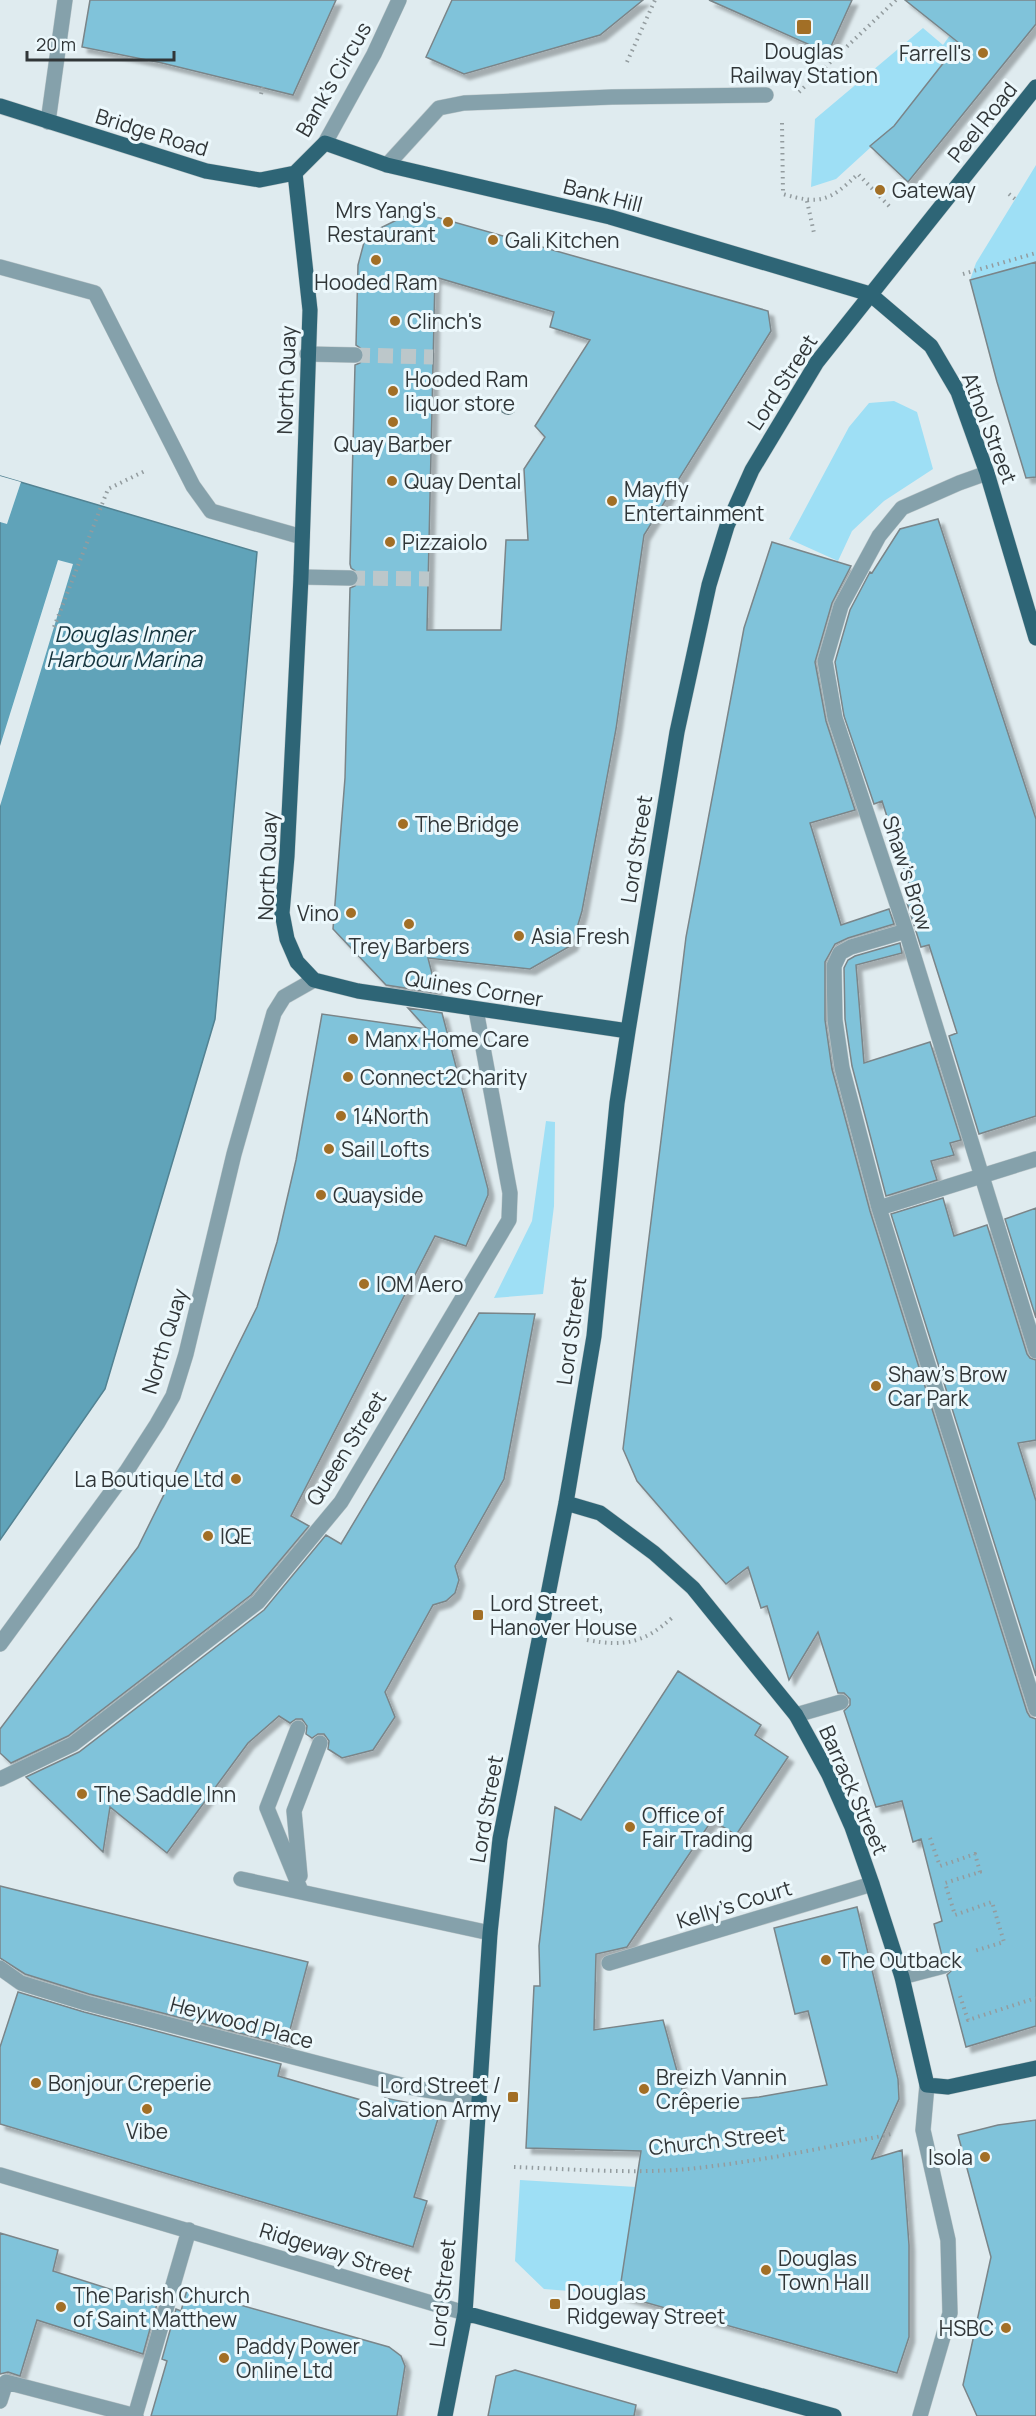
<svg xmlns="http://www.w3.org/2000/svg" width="1036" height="2416" viewBox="0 0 1036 2416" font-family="Manrope,sans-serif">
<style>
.green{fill:#9edff5}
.water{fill:#60a3b9;stroke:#528292;stroke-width:1.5}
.pier{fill:#dfebef}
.building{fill:#80c3da;stroke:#7a8589;stroke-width:1.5;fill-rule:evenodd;filter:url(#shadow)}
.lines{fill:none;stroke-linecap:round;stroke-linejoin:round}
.minor-tunnel{stroke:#bcc7ca;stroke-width:15;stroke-dasharray:15 8;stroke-linecap:butt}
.minor-casing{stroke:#bcc7ca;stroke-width:16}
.major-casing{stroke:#bcc7ca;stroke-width:16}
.path{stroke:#939c9f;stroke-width:4;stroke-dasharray:1.5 4.5;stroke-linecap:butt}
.minor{stroke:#85a1ab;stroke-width:15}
.major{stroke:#2e6576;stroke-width:15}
.tree{fill:#6b838a}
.poi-dot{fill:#a26f26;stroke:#ecf8fc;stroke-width:2}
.labels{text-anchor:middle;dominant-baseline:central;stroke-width:6;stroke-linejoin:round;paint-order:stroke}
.poi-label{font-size:21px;fill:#313638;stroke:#ecf8fc;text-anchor:start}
.street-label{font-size:21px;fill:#313638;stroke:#ecf8fc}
.water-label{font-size:22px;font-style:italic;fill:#14343e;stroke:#ecf8fc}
</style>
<defs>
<filter id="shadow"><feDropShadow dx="5.5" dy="5.5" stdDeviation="1.5" flood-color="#0004"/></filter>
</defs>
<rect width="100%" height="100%" fill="#dfebef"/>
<!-- green -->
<path class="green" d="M975,0H992L894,126L836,179L811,187L815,119L923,28L943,45Z
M1036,165V262L970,280L976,263Z
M894,401L917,412L933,469L884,501L852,531L838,561L789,539L849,427L869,403Z
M546,1121L555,1122L554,1206L543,1294L494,1298L532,1221Z
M520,2180L636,2187L619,2295L544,2289L515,2261Z"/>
<!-- water -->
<path class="water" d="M0,476L257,552L215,1019L105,1389L0,1540Z"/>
<!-- pier -->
<path class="pier" d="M0,476L21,482L7,524L0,522Z
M58,560L73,564L0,806V746Z"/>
<!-- building -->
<path class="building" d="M90,0H336L293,95L162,63L82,47Z
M452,0H643L600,35L464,74L426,57Z
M709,0H852L828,53Z
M905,0H1036V24L908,182L870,146L894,126L959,43Z
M415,211L768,311L771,331L644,535L616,729L582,911L572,945L530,969L428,958L437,993L386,985L333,929L345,778L350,588L355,586L360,579L358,573L351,568L350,564L355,365L360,363L365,356L363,350L356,345L358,265L366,235ZM435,277L554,312L550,327L590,340L535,426L545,437L524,469L528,540H506L501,630H427Z
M1036,262V477L1026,478L997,382L970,280Z
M938,519L1036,819V1116L979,1134L949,1036L957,1033L929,945L921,947L907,903L914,901L882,801L874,804L844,716L835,662L850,610L870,572L872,573L900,529Z
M772,542L851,566L832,603L815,662L826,721L855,810L810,823L841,925L889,909L894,924L848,938L835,944L825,962V1020L832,1069L870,1211L1027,1712L1030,1717L1036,1719V2026L966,2047L947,1975L953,1969L954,1964L950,1959L942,1956L934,1924L942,1921L921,1839L913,1842L902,1801L876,1807L844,1711L850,1705V1699L844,1693H838L818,1632L789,1680L767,1606L761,1608L748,1567L726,1584L637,1481L623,1449L686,937L744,628Z
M900,943L902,953L856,965L864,1063L930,1042L961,1140L950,1143L954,1155L931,1161L937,1180L886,1196L852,1066L845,1019L844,968L848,960L855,956Z
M408,1008L442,1013L488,1189V1195L466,1246L435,1236L291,1516L309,1526L251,1595L68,1736L11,1763L0,1753V1729L138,1547L257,1307L277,1242L296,1160L322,1014L427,1029Z
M943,1198L954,1236L987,1225L1027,1354L1030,1358L1036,1360V1440L1018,1443L1036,1501V1676L891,1214Z
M1036,1208V1318L1005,1219Z
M479,1313L535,1314L504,1479L455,1566L459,1580L455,1593L446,1601L433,1605L385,1692L395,1717L373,1750L342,1758L328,1749L329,1741L324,1734H318L312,1738L306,1734L307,1726L302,1719H296L290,1723L279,1716L248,1743L167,1853L110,1807L103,1852L26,1777L79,1752L264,1610L326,1535L341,1544Z
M678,1671L761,1725L755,1735L788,1757L736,1835L712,1820L627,1947L596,1954L594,2030L663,2020L686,2104L759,2097L827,2085L808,2011L795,2014L774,1928L857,1907L898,2079L899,2099L872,2159L902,2150L909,2245V2337L897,2373L619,2295L641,2151L526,2148L534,1986H540L539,1946L555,1807L581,1820Z
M0,1886L308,1962L286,2045L89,1994L25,1974L0,1958Z
M18,1992L84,2012L281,2064L278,2076L382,2106L385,2098L441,2109L414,2197L427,2201L413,2247L0,2124V2047Z
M1036,2120V2416H977L963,2385L991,2257L958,2135L998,2125Z
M0,2233L58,2250L53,2271L157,2304L143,2354L37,2320L20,2376L8,2372L0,2374Z
M187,2290L389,2347L401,2356L405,2366L397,2416H151L167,2361L162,2359L176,2309L181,2311Z
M515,2370L636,2405L634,2416H488L496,2376Z"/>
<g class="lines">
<!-- minor-tunnel -->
<path class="minor-tunnel" d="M355,355L433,357
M350,578L429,579"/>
<defs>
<path id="minor" d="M48,122L65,0
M325,143L374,54L399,0
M387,165L439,108L464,103L612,97L766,95
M0,267L95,293L193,486L211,511L302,537
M307,354L355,355
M987,473L959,483L902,508L879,536L841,606L825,661L835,718L906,931L1036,1351
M301,577L350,578
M906,931L851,947L840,953L834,966L835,1020L842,1068L879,1208L1036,1709
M879,1208L1036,1159
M0,1644L126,1472L157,1424L173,1396L186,1354L234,1154L274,1013L284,997L314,980
M796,1715L841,1702
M298,1728L267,1808L301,1891
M0,1779L73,1744L258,1602L341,1502L509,1220L510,1193L476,1010
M300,1876L294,1811L320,1743
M241,1879L490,1933
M609,1963L872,1884
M0,1968L21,1983L86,2003L409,2087L479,2099
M902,1977L944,1966
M0,2175L465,2313
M0,2401L6,2382L136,2416
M135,2416L189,2230
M920,2416L950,2313L948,2240L923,2130L927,2085"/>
<path id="major" d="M0,106L206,171L260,180L295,173
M295,173L310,310L301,577L287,856L282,913L287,939L297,962L314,980L358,991L628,1031
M295,173L325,143L387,165L610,217L870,294L931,346L958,392L987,473L1036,638
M566,1503L600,1513L654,1553L693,1588L796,1715L829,1775L852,1827L872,1884L902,1977L927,2085L948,2087L1036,2068
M465,2313L834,2416
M445,2416L465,2313L490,1933L500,1839L566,1503L594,1336L617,1103L628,1031L677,732L709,585L727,526L752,470L817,362L1036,87"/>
</defs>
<!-- minor casing -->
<use href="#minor" class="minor-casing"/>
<!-- major casing -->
<use href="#major" class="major-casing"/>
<!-- path -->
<path class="path" d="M627,62L655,0
M799,92L896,0
M261,94L263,87
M782,123L783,194C820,205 830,201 858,174L890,207
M1009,194L1015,199
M807,201L814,233
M963,274L1036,253
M54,627L108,489L147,470
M587,1640C625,1647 644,1643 673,1617
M930,1838L940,1866L975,1854L980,1872L945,1883L955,1915L992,1902L1004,1942L974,1951
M960,1996L968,2020L1036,1998
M514,2167C569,2169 633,2174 688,2169C756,2162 824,2148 891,2134"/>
<!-- minor -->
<use href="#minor" class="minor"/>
<!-- major -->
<use href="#major" class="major"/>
</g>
<!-- trees -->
<circle class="tree" cx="508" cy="406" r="9"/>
<!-- markers -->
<g class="poi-dot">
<rect x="796" y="19" width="16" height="16" rx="3"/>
<circle cx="983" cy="53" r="6"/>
<circle cx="880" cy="190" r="6"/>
<circle cx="448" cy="222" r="6"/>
<circle cx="493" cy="240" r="6"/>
<circle cx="376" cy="260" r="6"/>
<circle cx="395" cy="321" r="6"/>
<circle cx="393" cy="391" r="6"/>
<circle cx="393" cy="422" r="6"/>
<circle cx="392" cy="481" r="6"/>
<circle cx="612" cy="501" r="6"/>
<circle cx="390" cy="542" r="6"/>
<circle cx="403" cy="824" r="6"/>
<circle cx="351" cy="913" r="6"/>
<circle cx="409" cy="924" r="6"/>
<circle cx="519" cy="936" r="6"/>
<circle cx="353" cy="1039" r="6"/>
<circle cx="348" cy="1077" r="6"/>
<circle cx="341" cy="1116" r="6"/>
<circle cx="329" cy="1149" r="6"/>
<circle cx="321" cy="1195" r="6"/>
<circle cx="364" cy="1284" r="6"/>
<circle cx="876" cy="1386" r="6"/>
<circle cx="236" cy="1479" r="6"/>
<circle cx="208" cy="1536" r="6"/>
<rect x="472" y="1609" width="12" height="12" rx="3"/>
<circle cx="82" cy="1794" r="6"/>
<circle cx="630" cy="1827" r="6"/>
<circle cx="826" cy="1960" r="6"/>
<circle cx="36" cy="2083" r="6"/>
<circle cx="644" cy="2089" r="6"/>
<rect x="507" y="2091" width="12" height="12" rx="3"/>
<circle cx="147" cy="2109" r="6"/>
<circle cx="985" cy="2157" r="6"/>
<circle cx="766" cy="2270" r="6"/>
<rect x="549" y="2298" width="12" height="12" rx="3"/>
<circle cx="61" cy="2307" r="6"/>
<circle cx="1006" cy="2328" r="6"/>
<circle cx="224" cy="2358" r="6"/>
</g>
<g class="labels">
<!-- poi labels -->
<g class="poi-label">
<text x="804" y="51" text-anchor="middle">Douglas<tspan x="804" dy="24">Railway Station</tspan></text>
<text x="971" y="53" text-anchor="end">Farrell's</text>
<text x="892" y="190">Gateway</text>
<text x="436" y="210" text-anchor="end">Mrs Yang's<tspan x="436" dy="24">Restaurant</tspan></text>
<text x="505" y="240">Gali Kitchen</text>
<text x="376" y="282" text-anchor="middle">Hooded Ram</text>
<text x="407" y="321">Clinch's</text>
<text x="405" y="379">Hooded Ram<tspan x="405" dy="24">liquor store</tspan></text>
<text x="393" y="444" text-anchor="middle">Quay Barber</text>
<text x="404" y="481">Quay Dental</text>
<text x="624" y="489">Mayfly<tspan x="624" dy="24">Entertainment</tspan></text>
<text x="402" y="542">Pizzaiolo</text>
<text x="415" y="824">The Bridge</text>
<text x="339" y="913" text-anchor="end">Vino</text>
<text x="531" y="936">Asia Fresh</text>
<text x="409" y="946" text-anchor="middle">Trey Barbers</text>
<text x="365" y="1039">Manx Home Care</text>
<text x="360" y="1077">Connect2Charity</text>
<text x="353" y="1116">14North</text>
<text x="341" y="1149">Sail Lofts</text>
<text x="333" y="1195">Quayside</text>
<text x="376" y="1284">IOM Aero</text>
<text x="888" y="1374">Shaw's Brow<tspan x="888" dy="24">Car Park</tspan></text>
<text x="224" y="1479" text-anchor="end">La Boutique Ltd</text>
<text x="220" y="1536">IQE</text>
<text x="490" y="1603">Lord Street,<tspan x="490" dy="24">Hanover House</tspan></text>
<text x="94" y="1794">The Saddle Inn</text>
<text x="642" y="1815">Office of<tspan x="642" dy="24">Fair Trading</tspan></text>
<text x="838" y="1960">The Outback</text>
<text x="656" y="2077">Breizh Vannin<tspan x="656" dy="24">Crêperie</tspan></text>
<text x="48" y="2083">Bonjour Creperie</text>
<text x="501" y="2085" text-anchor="end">Lord Street /<tspan x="501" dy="24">Salvation Army</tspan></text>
<text x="147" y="2131" text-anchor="middle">Vibe</text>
<text x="973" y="2157" text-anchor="end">Isola</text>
<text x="778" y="2258">Douglas<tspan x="778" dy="24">Town Hall</tspan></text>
<text x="567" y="2292">Douglas<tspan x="567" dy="24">Ridgeway Street</tspan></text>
<text x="73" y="2295">The Parish Church<tspan x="73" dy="24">of Saint Matthew</tspan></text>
<text x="994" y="2328" text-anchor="end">HSBC</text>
<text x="236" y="2346">Paddy Power<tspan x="236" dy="24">Online Ltd</tspan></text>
</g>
<!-- street labels -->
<g class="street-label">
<text transform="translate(333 79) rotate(-60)">Bank's Circus</text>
<text transform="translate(982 122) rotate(-51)">Peel Road</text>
<text transform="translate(152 132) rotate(17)">Bridge Road</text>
<text transform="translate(603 195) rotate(14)">Bank Hill</text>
<text transform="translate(286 380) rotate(-88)">North Quay</text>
<text transform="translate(782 382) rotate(-57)">Lord Street</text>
<text transform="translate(990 428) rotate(69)">Athol Street</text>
<text transform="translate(636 849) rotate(-81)">Lord Street</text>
<text transform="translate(267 866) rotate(-88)">North Quay</text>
<text transform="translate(908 873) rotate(72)">Shaw's Brow</text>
<text transform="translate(474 988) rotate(9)">Quines Corner</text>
<text transform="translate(571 1331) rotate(-82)">Lord Street</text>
<text transform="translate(164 1341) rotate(-73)">North Quay</text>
<text transform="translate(346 1448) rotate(-58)">Queen Street</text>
<text transform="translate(854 1790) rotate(66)">Barrack Street</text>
<text transform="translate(486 1809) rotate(-80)">Lord Street</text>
<text transform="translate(734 1904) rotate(-17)">Kelly's Court</text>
<text transform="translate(242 2022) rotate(15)">Heywood Place</text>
<text transform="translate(717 2140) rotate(-6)">Church Street</text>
<text transform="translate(336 2252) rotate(17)">Ridgeway Street</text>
<text transform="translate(442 2293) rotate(-84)">Lord Street</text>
</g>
<!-- water labels -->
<g class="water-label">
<text x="124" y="634">Douglas Inner<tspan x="124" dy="25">Harbour Marina</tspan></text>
</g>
</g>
<!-- scale -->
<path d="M27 51v9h147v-9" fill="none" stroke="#313638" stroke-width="3"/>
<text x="36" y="51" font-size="18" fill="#313638" stroke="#ecf8fc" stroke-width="4.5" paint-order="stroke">20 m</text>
</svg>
